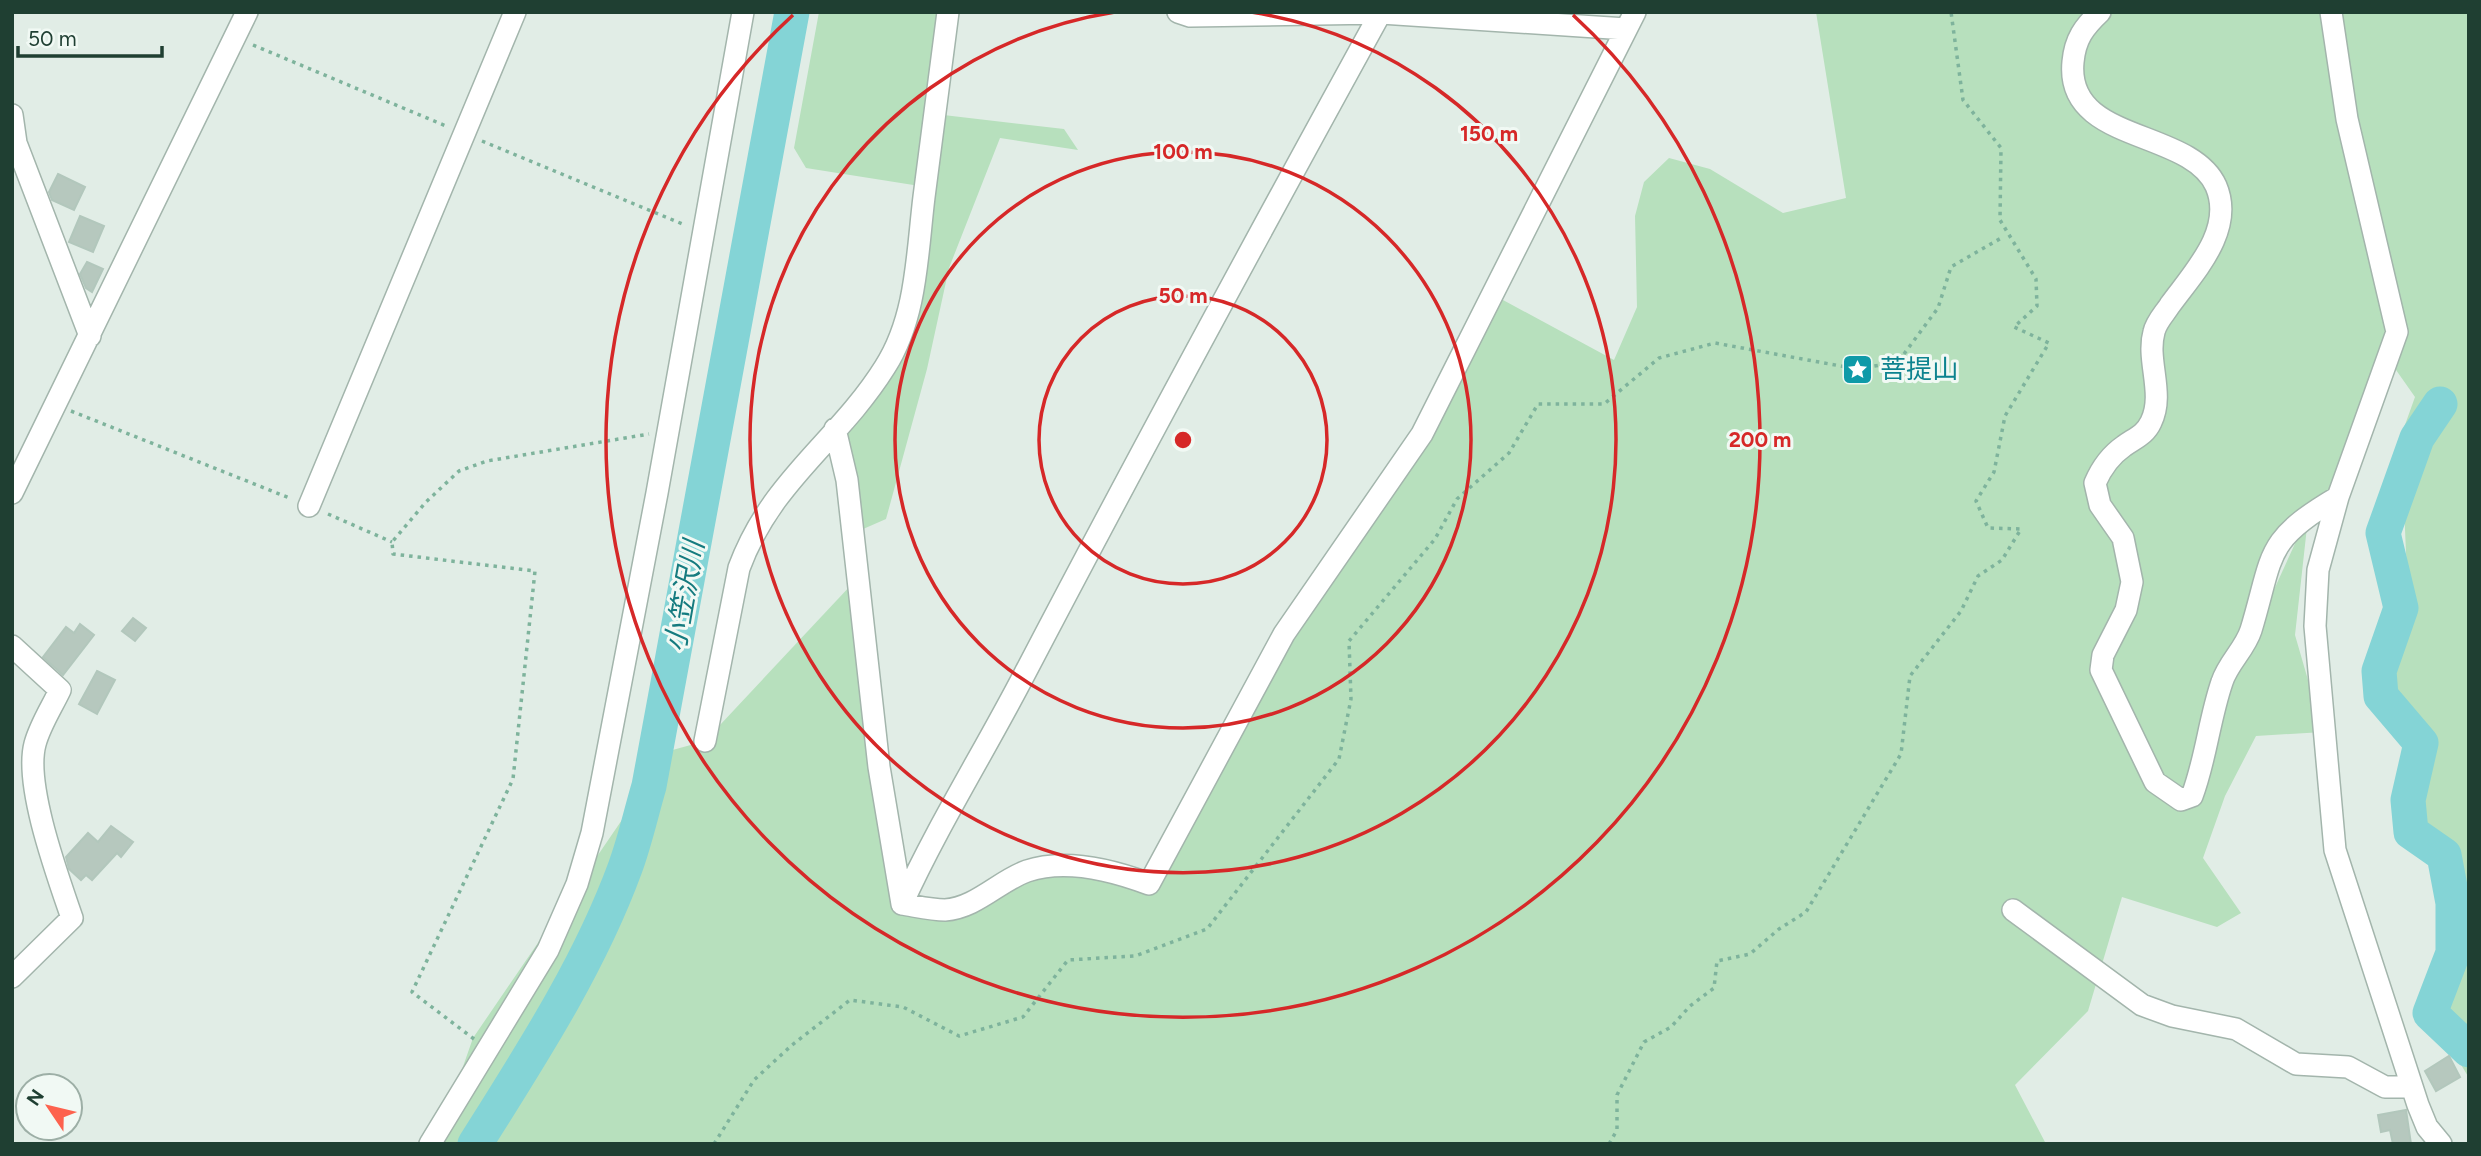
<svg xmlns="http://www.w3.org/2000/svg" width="2481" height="1156" viewBox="0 0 2481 1156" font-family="Figtree,'Noto Sans JP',sans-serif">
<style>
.green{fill:#b7e0bd;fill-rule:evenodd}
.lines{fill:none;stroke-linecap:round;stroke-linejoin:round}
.river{stroke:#84d4d6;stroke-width:35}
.building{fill:#b6c8be;stroke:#b2c7bc;stroke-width:2}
.minor-casing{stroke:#a3b5ac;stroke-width:24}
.path{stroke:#7eb39c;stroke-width:3.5;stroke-dasharray:3.5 5;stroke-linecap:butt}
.minor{stroke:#fff;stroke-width:21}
.ring{fill:none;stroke:#d62828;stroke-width:3.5}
.labels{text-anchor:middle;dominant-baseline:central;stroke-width:6;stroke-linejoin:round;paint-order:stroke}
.culture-label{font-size:26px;fill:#0d838f;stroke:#f1f9f4;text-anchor:start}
.water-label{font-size:28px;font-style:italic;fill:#157b7f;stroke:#f1f9f4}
.centre{fill:#d62828;stroke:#f1f9f4;stroke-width:3.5}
.ring-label{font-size:21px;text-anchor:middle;font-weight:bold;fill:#d62828;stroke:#f1f9f4;stroke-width:6;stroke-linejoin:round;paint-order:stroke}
</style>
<rect width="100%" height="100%" fill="#e1ede6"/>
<!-- green -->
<path class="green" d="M819,12H938L935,114L1064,129L1078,150L1000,138L949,268L927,369L886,519L854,533L837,437L898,365L926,187L806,168L794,148Z
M1816,12H2469V907L2465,904L2469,912V1078L2430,1013L2463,900L2411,832L2421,743L2369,690L2408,599L2401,436L2415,397L2389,360L2340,491L2307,527L2295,635L2323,732L2256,736L2225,796L2203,858L2241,913L2217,927L2122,897L2088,1011L2015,1085L2046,1144H423L459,1078L473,1038L669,751L705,741L852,584L902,904L960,907L1052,865L1149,884L1284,634L1422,434L1492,294L1614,360L1637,307L1635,216L1644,182L1669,158L1710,169L1783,213L1846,198ZM2298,537L2209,732L2198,731L2265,571Z"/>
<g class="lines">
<!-- river -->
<path class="river" d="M2440,404L2417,438L2383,533L2401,608L2379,671L2381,696L2421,743L2408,800L2411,832L2444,855L2453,903V953L2430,1013L2469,1050
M475,1144C531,1055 589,966 625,868C635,841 641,813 649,786L792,12"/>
</g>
<!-- building -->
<path class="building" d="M58,174L85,187L74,210L52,200L49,192Z
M80,216L104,226L93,252L69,242Z
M87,262L103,269L92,292L86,288L80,274Z
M133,618L146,628L135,641L122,631Z
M80,624L94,635L63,675L43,657L66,627L74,633Z
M97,671L115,680L97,714L79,704Z
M111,826L133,842L121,857L117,853L92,880L86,875L81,880L69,869L66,857L88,833L98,842Z
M2449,1056L2460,1077L2436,1091L2425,1071Z
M2406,1110L2411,1144H2393L2390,1130L2381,1132L2378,1115Z"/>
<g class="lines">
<defs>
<path id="minor" d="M1178,12L1190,16L1381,13L1626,29
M2100,12C2084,27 2075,39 2073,62C2065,144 2190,128 2216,186C2235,230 2194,272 2170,305C2165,313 2156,322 2154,332C2146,360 2165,394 2151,422C2145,435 2135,438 2124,446C2111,455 2101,469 2095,483L2100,505L2123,538L2132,582L2126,610L2103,655L2101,670L2155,782L2181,800L2192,796C2206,759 2209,720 2222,682C2228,663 2245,649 2251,630C2274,554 2263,541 2338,497
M2331,12L2347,119L2397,332L2338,497L2318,570L2315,626L2335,850L2418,1105L2427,1127L2441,1144
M12,115L16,143L90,336
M835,429L847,480L879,767L902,904
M12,493L247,12
M309,506L515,12
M12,646L60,690C52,707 40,725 35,744C24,785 58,877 72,918L12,977
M705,741L739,568C772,479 838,442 885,367C917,317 917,254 924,197C932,136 940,74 948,12
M902,904C915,906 931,910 945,910C976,908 999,881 1027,871C1066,858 1112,870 1149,884L1284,634L1422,434L1635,12
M902,904C938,825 984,752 1024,675C1140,453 1260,232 1381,12
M2013,910L2142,1005L2172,1016L2236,1029L2296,1064L2348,1067L2385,1087H2412
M430,1144L548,950L577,884L592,833L657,493L743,12"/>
</defs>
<!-- minor casing -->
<use href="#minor" class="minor-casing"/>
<!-- path -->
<path class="path" d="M253,45L446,126
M482,141L685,225
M71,411L292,499
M328,514L392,542
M474,1039L412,992L513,779L535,571L393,554L392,542L426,502L459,471L487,461L649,434
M714,1144L754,1080L792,1045L850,1000L903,1007L959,1036L1023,1017L1068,960L1135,956L1207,929L1339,759L1351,699L1349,641L1435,539L1457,499L1509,453L1538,404H1604L1659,358L1715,343L1857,369L1898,362L1938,308L1951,267L2003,237
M1609,1144L1617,1130V1095L1644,1042L1671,1027L1690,1006L1714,988L1717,961L1750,954L1779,929L1806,912L1901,754L1910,676L1961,611L1978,576L2002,560L2021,529L1988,528L1976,501L1994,472L2005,416L2049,343L2014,327L2037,306L2036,279L2000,220L2001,148L1963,100L1951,12"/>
<!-- minor -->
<use href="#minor" class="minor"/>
</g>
<!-- distance rings -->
<g class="ring">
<circle cx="1183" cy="440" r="144"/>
<circle cx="1183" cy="440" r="288"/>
<path d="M1251 12A433 433 0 1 1 1115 12"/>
<path d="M1573 15A577 577 0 1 1 793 15"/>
</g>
<!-- icons -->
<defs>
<symbol id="sight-square" viewBox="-11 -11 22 22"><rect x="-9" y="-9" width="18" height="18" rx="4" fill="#0f9aa8" stroke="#f1f9f4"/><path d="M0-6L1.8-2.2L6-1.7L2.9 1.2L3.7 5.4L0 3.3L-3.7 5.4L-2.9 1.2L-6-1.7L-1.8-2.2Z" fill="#fff"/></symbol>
</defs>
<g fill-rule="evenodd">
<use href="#sight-square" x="1840" y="352" width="35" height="35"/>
</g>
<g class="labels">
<!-- culture labels -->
<g class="culture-label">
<text x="1880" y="369">菩提山</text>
</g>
<!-- water labels -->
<g class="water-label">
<text transform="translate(684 596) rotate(-80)">小笠沢川</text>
</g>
</g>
<circle cx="1183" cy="440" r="10" class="centre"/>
<g class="ring-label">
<text x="1489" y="141">150 m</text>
<text x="1183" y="159">100 m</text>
<text x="1183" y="303">50 m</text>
<text x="1760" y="447">200 m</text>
</g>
<!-- border -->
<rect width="2481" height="1156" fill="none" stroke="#1f3f32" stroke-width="28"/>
<!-- north arrow -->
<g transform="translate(49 1107) rotate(305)"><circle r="33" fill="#f1f9f4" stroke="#9dafa6" stroke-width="2"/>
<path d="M0-5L12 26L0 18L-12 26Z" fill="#fd624e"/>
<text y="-10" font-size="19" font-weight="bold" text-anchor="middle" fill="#1f3f32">N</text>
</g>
<!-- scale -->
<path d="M18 46v10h144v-10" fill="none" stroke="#1f3f32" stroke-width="3.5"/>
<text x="28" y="46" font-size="21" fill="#1f3f32" stroke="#f1f9f4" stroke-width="5" paint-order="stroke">50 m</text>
</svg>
